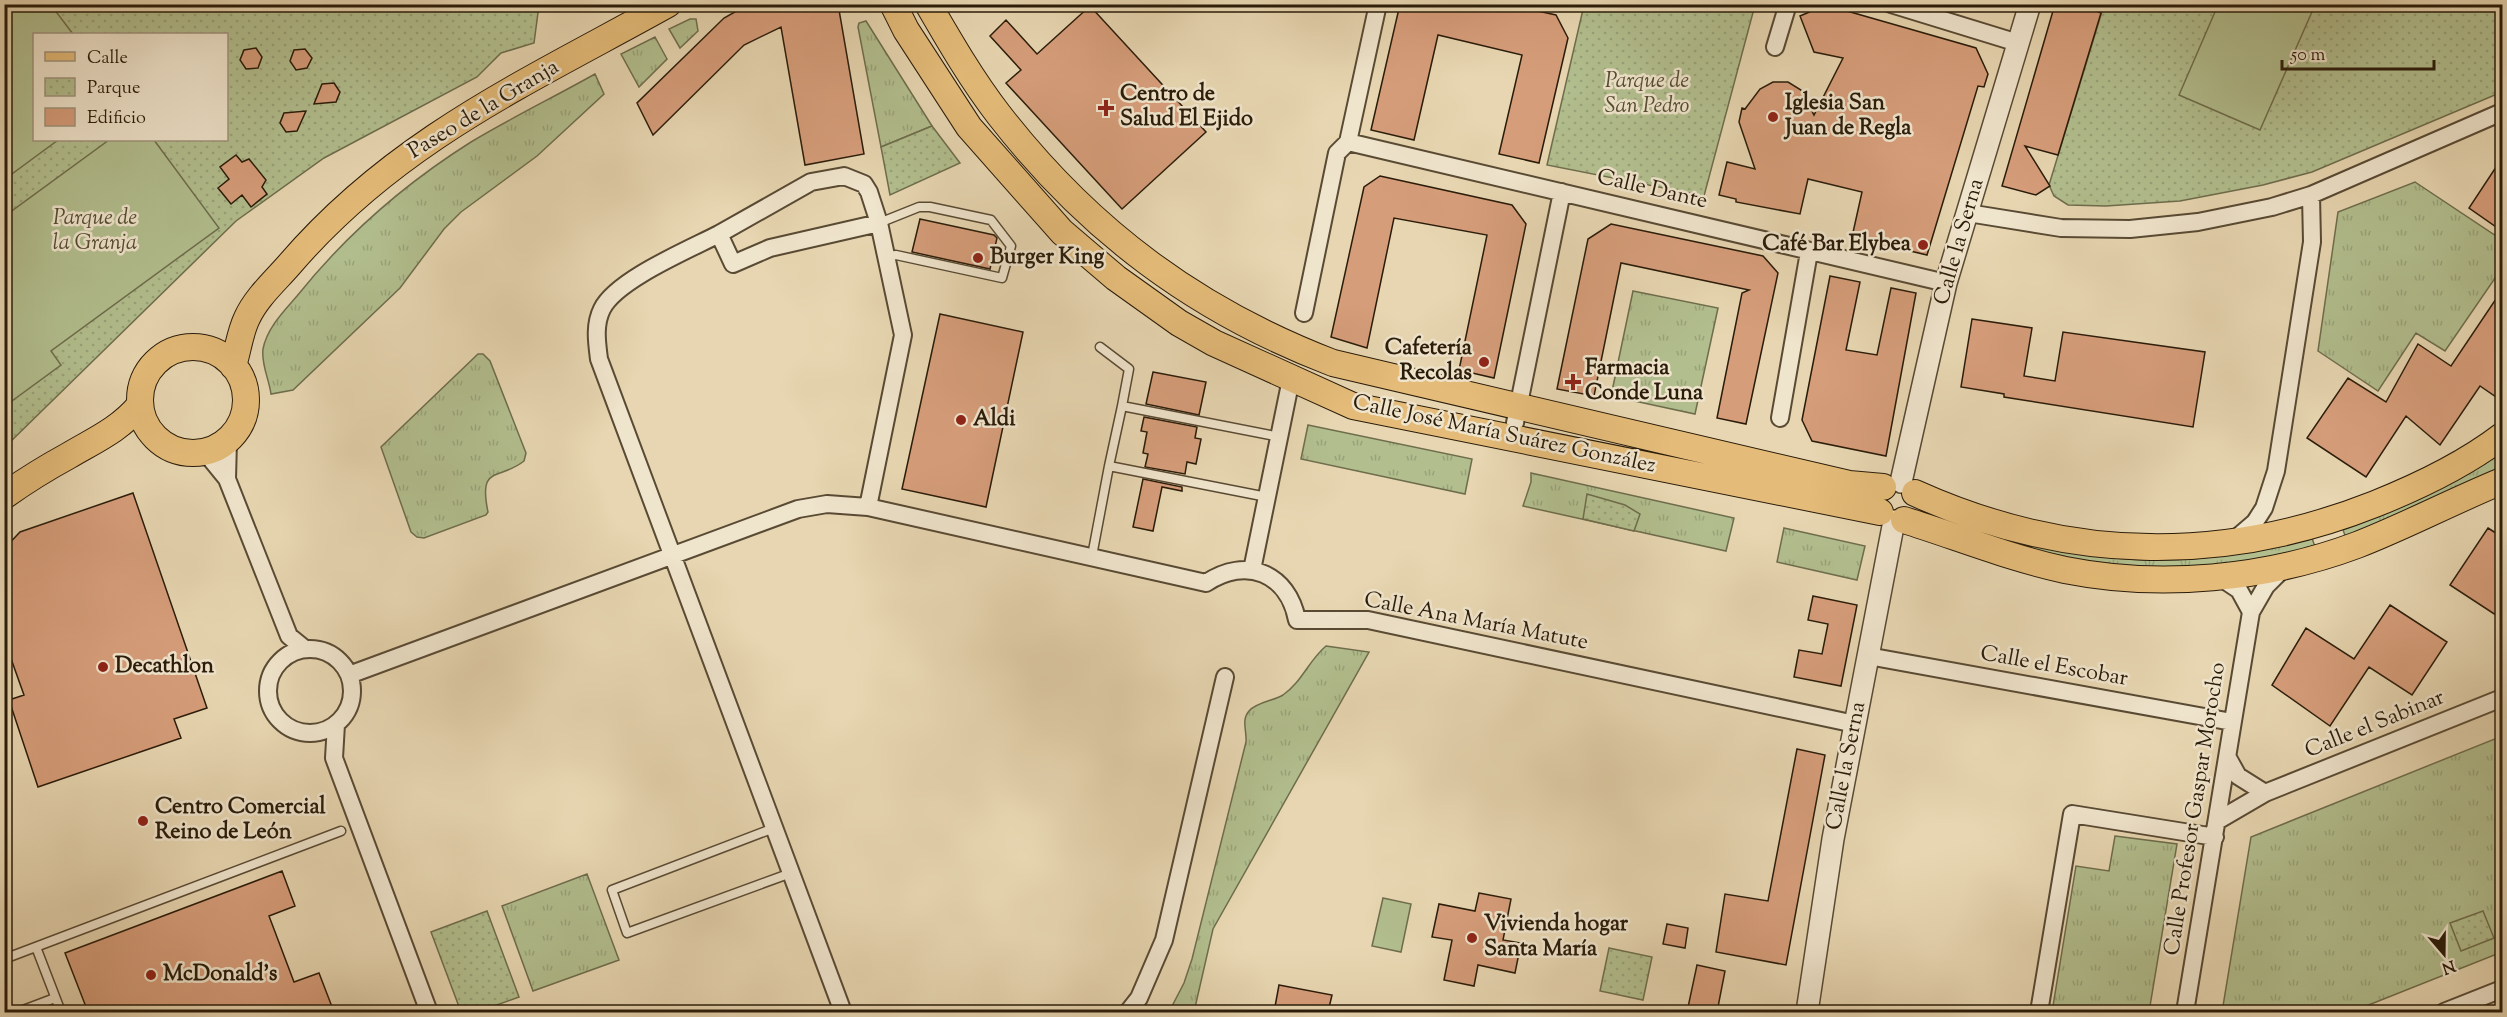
<svg xmlns="http://www.w3.org/2000/svg" width="2507" height="1017" viewBox="0 0 2507 1017" font-family="'Sorts Mill Goudy',serif">
<style>
.grass{fill:url(#grass-tufts);stroke:#6e6d4c;stroke-width:1.5}
.park{fill:url(#park-dots);stroke:#6e6d4c;stroke-width:1.5;fill-rule:evenodd}
.garden{fill:#b2be8e;stroke:#6e6d4c;stroke-width:1.5}
.building{fill:#d69d7a;stroke:#2a1c0a;stroke-width:1.5}
.lines{fill:none;stroke-linecap:round;stroke-linejoin:round}
.service-casing{stroke:#594a34;stroke-width:11}
.minor-casing{stroke:#594a34;stroke-width:20}
.tertiary-casing{stroke:#594a34;stroke-width:24}
.primary-casing{stroke:#2a1c0a;stroke-width:28}
.service{stroke:#efe4cc;stroke-width:8}
.minor{stroke:#efe4cc;stroke-width:16}
.tertiary{stroke:#efe4cc;stroke-width:21}
.primary{stroke:#e4bb78;stroke-width:26}
.poi-dot{fill:#8f2418;stroke:#efe4cc;stroke-width:2}
.labels{text-anchor:middle;dominant-baseline:central;stroke-width:5;stroke-linejoin:round;paint-order:stroke}
.park-label{font-size:22px;font-style:italic;fill:#534d32;stroke:#efe4cc}
.poi-label{font-size:22px;font-weight:bold;fill:#2a1c0a;stroke:#efe4cc;text-anchor:start}
.street-label{font-size:22px;fill:#2a1c0a;stroke:#efe4cc}
</style>
<defs>
<pattern id="grass-tufts" width="24" height="20" patternUnits="userSpaceOnUse" patternTransform="scale(1.5)"><rect width="24" height="20" fill="#b2be8e"/><path d="M3 7l-1-3M5 7V3M7 7l1-3M15 17l-1-3M17 17v-4M19 17l1-3" fill="none" stroke="#99a379"/></pattern>
<pattern id="park-dots" width="8" height="8" patternUnits="userSpaceOnUse" patternTransform="scale(1.5)"><rect width="8" height="8" fill="#b2be8e"/><path d="M2 2h.1M6 6h.1" fill="none" stroke="#99a379" stroke-width="1.8" stroke-linecap="round"/></pattern>
</defs>
<rect width="100%" height="100%" fill="#e7d6b1"/>
<filter id="stains"><feTurbulence type="fractalNoise" baseFrequency=".00333" numOctaves="4"/><feColorMatrix values="0 0 0 0 .2 0 0 0 0 .09 0 0 0 0 .02 0 0 0 .5 -.17"/></filter>
<radialGradient id="worn" r=".72"><stop offset=".6" stop-color="#630" stop-opacity="0"/><stop offset="1" stop-color="#630" stop-opacity=".3"/></radialGradient>
<!-- grass -->
<path class="grass" d="M690,19H696L698,31L680,48L669,29Z
M866,21L932,126L881,147L858,27L859,23Z
M655,37L667,59L639,87L621,54Z
M595,74L604,94L537,156L461,212L444,229L400,288L293,390L271,394C269,379 261,364 263,349C267,328 284,311 297,296C345,236 406,183 471,142C511,118 554,97 595,74Z
M2415,182L2502,240V268L2445,351L2416,333L2378,391L2318,351L2338,212Z
M1633,291L1718,308L1695,414L1611,396Z
M478,354H483L490,361L526,453L524,461C499,481 478,464 488,512L486,515L424,538L417,537L411,532L381,447Z
M1308,425L1472,459L1465,494L1301,459Z
M2502,447V468L2346,538L2343,530C2401,509 2451,479 2502,447Z
M1531,473L1734,518L1726,551L1523,506L1531,482Z
M1957,519C1999,530 2042,544 2085,553C2159,569 2240,556 2312,538L2315,547C2228,570 2125,577 2038,553C2010,545 1982,535 1955,526Z
M1784,528L1865,546L1857,580L1777,562Z
M1326,646L1369,652L1213,929L1194,1012H1169L1184,983L1192,959L1246,742C1247,731 1241,720 1249,711C1257,702 1273,701 1283,695C1302,682 1309,660 1326,646Z
M2502,736V952L2351,1012H2222L2251,837Z
M2115,836L2177,844L2149,1012H2052L2076,866L2109,871Z
M587,874L619,960L533,991L502,906Z"/>
<!-- park -->
<path class="park" d="M5,5H539L534,43L501,53L477,77L324,158L236,221L5,447ZM34,34H226V140H34Z
M1584,5H1755L1704,196L1547,165Z
M2104,5H2500L2502,92L2312,172L2263,185L2180,201L2106,206L2068,205L2054,196L2049,185Z
M932,126L960,163L890,195L881,147Z
M1587,494L1625,505L1640,514L1634,531L1583,519Z
M487,911L519,997L477,1012H461L431,932Z
M2483,911L2494,938L2461,951L2450,923Z
M1609,948L1652,957L1643,1000L1600,991Z"/>
<!-- garden -->
<path class="garden" d="M5,4L51,5L73,34H34V140H58L5,179Z
M2218,5H2315L2260,130L2179,95Z
M109,140H154L219,228L51,351L61,365L5,406V216Z
M1383,898L1411,904L1401,952L1372,946Z"/>
<!-- building -->
<path class="building" d="M749,4H838L864,154L805,165L781,27L744,45L653,135L637,103L724,18Z
M1400,4H1506L1556,15L1568,38L1539,163L1499,154L1522,55L1438,35L1414,140L1371,130Z
M2055,4H2079L2101,13L2058,155L2025,146L2050,186L2036,195L2002,186Z
M1826,5L1976,48L1988,74L1984,87L1978,86L1927,255L1852,237L1862,192L1808,179L1800,214L1736,202V199L1719,195L1727,162L1755,169L1739,122L1742,108L1745,109L1760,89L1773,82H1788L1801,90L1814,115L1843,58L1814,52L1800,16Z
M1090,6L1206,132L1122,209L1006,83L1021,70L990,36L1006,20L1037,54Z
M256,48L262,57L258,68L246,69L240,60L244,50Z
M305,49L312,58L307,68L296,70L290,61L294,50Z
M334,83L340,92L336,102L314,104L322,84Z
M306,111L297,131L286,132L280,123L284,113Z
M236,155L242,162L249,159L266,180L262,187L267,194L251,207L242,195L231,204L218,188L229,179L220,167Z
M2502,158V231L2469,208Z
M1380,176L1512,205L1526,224L1494,378L1459,370L1487,235L1394,218L1367,348L1331,337L1364,187Z
M920,219L994,235L997,238L990,269L912,252Z
M1611,224L1763,256L1778,273L1746,424L1717,418L1742,293L1749,290L1621,263L1594,396L1557,389L1588,239Z
M1830,276L1860,282L1846,350L1877,355L1891,288L1916,293L1886,456L1812,441L1802,420Z
M2502,290V401L2480,386L2440,445L2406,416L2366,477L2307,438L2348,378L2386,402L2418,344L2451,366Z
M940,314L1023,332L986,507L902,489Z
M1972,319L2032,328L2024,376L2055,381L2063,332L2205,352L2193,427L2004,397V394L1961,387Z
M1153,372L1206,382L1199,415L1146,404Z
M1144,417L1197,427L1195,438L1201,439L1196,464L1187,462L1185,474L1145,467L1148,454L1143,453L1147,432L1141,431Z
M1143,479L1182,487V491L1162,487L1153,531L1133,527Z
M133,493L207,708L174,719L181,738L38,787L9,700L24,695L4,639V549L20,532Z
M2488,528L2502,537V619L2450,585Z
M1813,596L1857,605L1841,686L1794,677L1799,650L1822,654L1828,624L1808,620Z
M2390,605L2447,642L2412,695L2369,667L2330,726L2272,685L2306,628L2354,659Z
M1797,749L1825,755L1786,965L1716,952L1725,894L1768,901Z
M282,871L295,906L269,916L294,982L319,973L334,1012H88L65,953Z
M1479,893L1511,899L1503,940L1521,943L1515,973L1478,965L1474,986L1444,980L1452,940L1432,937L1439,904L1475,911Z
M1667,924L1688,928L1685,948L1663,944Z
M1697,965L1725,971L1717,1012H1687Z
M1279,985L1332,995L1328,1012H1274Z"/>
<g class="lines">
<defs>
<path id="service" d="M879,223L919,207H930L991,220L1011,246L1002,278L896,255L886,256
M1100,347L1129,369L1122,406
M1267,497L1109,466L1122,406L1280,437
M1092,556L1109,466
M774,828L612,890L627,933L791,873
M36,947L61,1012
M4,959L341,831
M18,1012L55,998"/>
<path id="minor" d="M1891,4L2018,43
M1775,47L1788,4
M1348,142L1946,283
M1968,213L2061,228L2130,229L2198,222L2272,207L2311,195L2502,112
M719,234C690,249 616,280 602,309C594,325 597,343 599,359L843,1012
M1304,313L1337,153L1348,142L1378,4
M1780,418L1809,252
M1515,423L1562,192
M205,452L227,479L289,636L305,649
M227,479L228,440
M868,507L903,335L879,223L869,192L864,184L844,176L811,182L719,234L733,264L770,248L879,223
M2234,540L2255,522L2264,508L2276,471L2312,242L2311,195
M1252,570L1291,379
M2218,576L2239,590L2251,612
M268 691a42 42 0 1 1 84 0a42 42 0 1 1-84 0Z
M1868,656L2232,722
M349,675L798,509L827,504L868,507L1206,583C1246,556 1288,573 1297,620H1368L1855,724
M336,724L334,758L429,1012
M2228,758L2238,776L2265,793
M2217,821L2265,793L2502,698
M1128,1012L1139,998L1164,940L1225,677
M2039,1012L2072,814L2215,837
M2185,1012L2251,612L2266,586L2286,566
M2444,1012L2502,989"/>
<path id="tertiary" d="M1901,482L1946,283L2030,4
M1807,1012L1833,839L1894,521"/>
<path id="primary" d="M893,4L906,30L969,127L1062,232L1116,278L1179,323L1214,343L1353,406L1880,512
M928,4C950,42 972,80 999,115C1089,231 1197,311 1333,363L1849,484L1883,487
M140 400a53 53 0 1 1 106 0a53 53 0 1 1-106 0Z
M233,366C238,350 240,332 247,318C256,298 275,281 289,265C396,140 528,82 668,4
M1915,493C2066,561 2221,565 2375,504C2420,486 2464,465 2502,436
M4,496C25,481 46,468 68,456C95,440 119,430 140,405
M1904,520C1958,537 2010,558 2065,570C2160,589 2266,579 2357,545C2406,526 2453,501 2502,481"/>
</defs>
<!-- service casing -->
<use href="#service" class="service-casing"/>
<!-- minor casing -->
<use href="#minor" class="minor-casing"/>
<!-- tertiary casing -->
<use href="#tertiary" class="tertiary-casing"/>
<!-- primary casing -->
<use href="#primary" class="primary-casing"/>
<!-- service -->
<use href="#service" class="service"/>
<!-- minor -->
<use href="#minor" class="minor"/>
<!-- tertiary -->
<use href="#tertiary" class="tertiary"/>
<!-- primary -->
<use href="#primary" class="primary"/>
</g>
<!-- markers -->
<g class="poi-dot">
<path d="M1103 99h6v6h6v6h-6v6h-6v-6h-6v-6h6z"/>
<circle cx="1773" cy="117" r="6"/>
<circle cx="1923" cy="245" r="6"/>
<circle cx="978" cy="258" r="6"/>
<circle cx="1484" cy="362" r="6"/>
<path d="M1570 373h6v6h6v6h-6v6h-6v-6h-6v-6h6z"/>
<circle cx="961" cy="420" r="6"/>
<circle cx="103" cy="667" r="6"/>
<circle cx="143" cy="821" r="6"/>
<circle cx="1472" cy="938" r="6"/>
<circle cx="151" cy="975" r="6"/>
</g>
<g class="labels">
<!-- park labels -->
<g class="park-label">
<text x="1647" y="82">Parque de<tspan x="1647" dy="25">San Pedro</tspan></text>
<text x="95" y="219">Parque de<tspan x="95" dy="25">la Granja</tspan></text>
</g>
<!-- poi labels -->
<g class="poi-label">
<text x="1120" y="95">Centro de<tspan x="1120" dy="25">Salud El Ejido</tspan></text>
<text x="1785" y="104">Iglesia San<tspan x="1785" dy="25">Juan de Regla</tspan></text>
<text x="1911" y="245" text-anchor="end">Café Bar Elybea</text>
<text x="990" y="258">Burger King</text>
<text x="1472" y="349" text-anchor="end">Cafetería<tspan x="1472" dy="25">Recolas</tspan></text>
<text x="1585" y="369">Farmacia<tspan x="1585" dy="25">Conde Luna</tspan></text>
<text x="973" y="420">Aldi</text>
<text x="115" y="667">Decathlon</text>
<text x="155" y="808">Centro Comercial<tspan x="155" dy="25">Reino de León</tspan></text>
<text x="1484" y="925">Vivienda hogar<tspan x="1484" dy="25">Santa María</tspan></text>
<text x="163" y="975">McDonald's</text>
</g>
<!-- street labels -->
<g class="street-label">
<text transform="translate(484 110) rotate(-31)">Paseo de la Granja</text>
<text transform="translate(1652 190) rotate(13)">Calle Dante</text>
<text transform="translate(1960 242) rotate(-74)">Calle la Serna</text>
<text transform="translate(1504 435) rotate(12)">Calle José María Suárez González</text>
<text transform="translate(1476 622) rotate(11)">Calle Ana María Matute</text>
<text transform="translate(2054 667) rotate(10)">Calle el Escobar</text>
<text transform="translate(2375 725) rotate(-22)">Calle el Sabinar</text>
<text transform="translate(1847 766) rotate(-79)">Calle la Serna</text>
<text transform="translate(2196 809) rotate(-81)">Calle Profesor Gaspar Morocho</text>
</g>
</g>
<!-- margin -->
<rect width="2507" height="1017" fill="none" stroke="#e7d6b1" stroke-width="24"/>
<rect x="6" y="6" width="2495" height="1005" fill="none" stroke="#2a1c0a" stroke-width="3"/>
<rect x="12" y="12" width="2483" height="993" fill="none" stroke="#2a1c0a" stroke-width="1.5"/>
<!-- legend -->
<rect x="33" y="33" width="195" height="108" fill="#efe4cc" stroke="#a0947e" stroke-width="1.5"/>
<rect x="45" y="52" width="30" height="9" fill="#e4bb78" stroke="#a0947e" stroke-width="1.5"/>
<text x="87" y="63" font-size="18" fill="#2a1c0a">Calle</text>
<rect x="45" y="78" width="30" height="18" fill="url(#park-dots)" stroke="#a0947e" stroke-width="1.5"/>
<text x="87" y="93" font-size="18" fill="#2a1c0a">Parque</text>
<rect x="45" y="108" width="30" height="18" fill="#d69d7a" stroke="#a0947e" stroke-width="1.5"/>
<text x="87" y="123" font-size="18" fill="#2a1c0a">Edificio</text>
<!-- north arrow -->
<g transform="translate(2444 954) rotate(160)" stroke="#efe4cc" stroke-width="4.5" paint-order="stroke">
<path d="M0-4.5L10 22L0 15L-10 22Z" fill="#2a1c0a"/>
<text y="-9" font-size="16" font-weight="bold" text-anchor="middle" fill="#2a1c0a">N</text>
</g>
<!-- scale -->
<path d="M2282 60v9h152v-9" fill="none" stroke="#2a1c0a" stroke-width="3"/>
<text x="2291" y="60" font-size="18" fill="#2a1c0a" stroke="#efe4cc" stroke-width="4.5" paint-order="stroke">50 m</text>
<rect width="100%" height="100%" filter="url(#stains)"/>
<rect width="100%" height="100%" fill="url(#worn)"/>
</svg>
